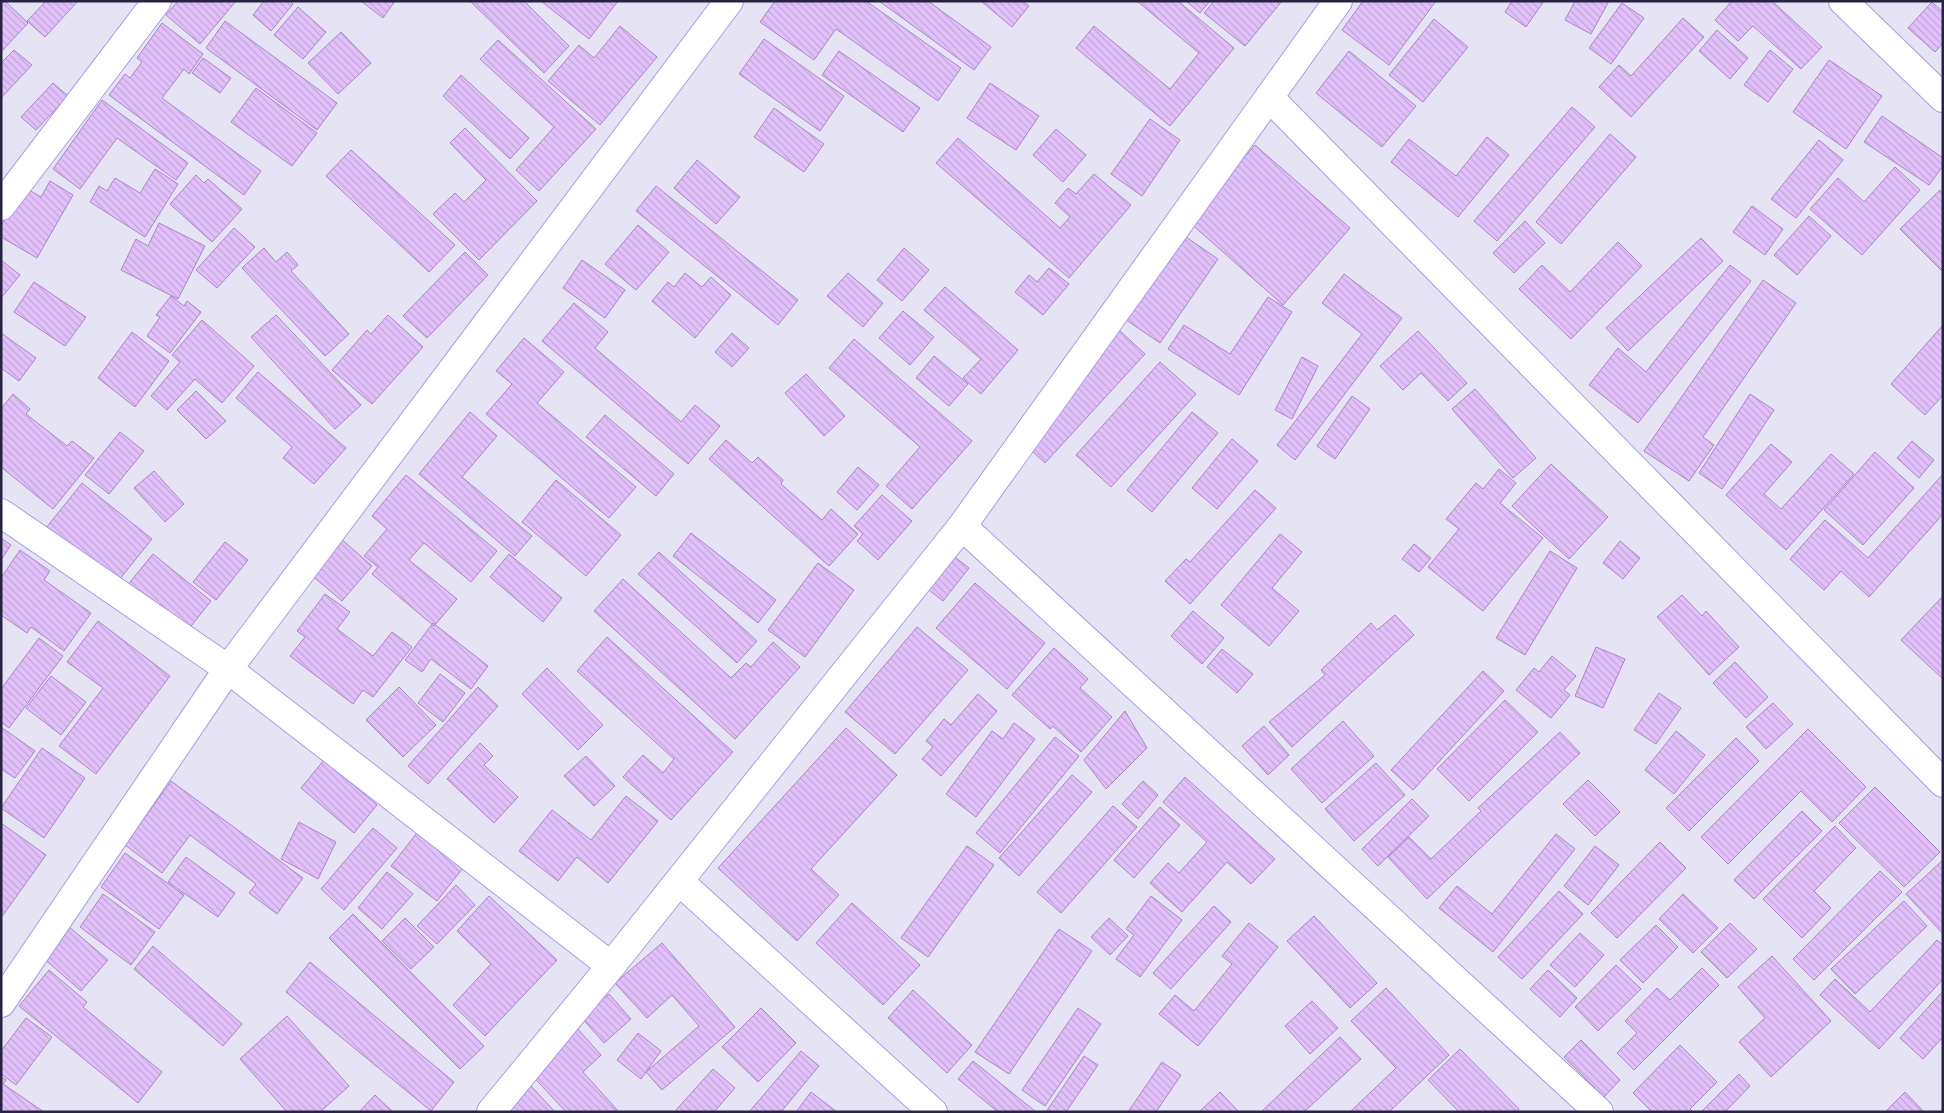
<svg xmlns="http://www.w3.org/2000/svg" width="1944" height="1113" viewBox="0 0 1944 1113" font-family="'Alegreya Sans',sans-serif">
<style>
.building{fill:url(#building-back-hatch);stroke:#ac84c8}
.lines{fill:none;stroke-linecap:round;stroke-linejoin:round}
.minor-casing{stroke:#a89ce7;stroke-width:30}
.minor{stroke:#fff;stroke-width:28}
</style>
<defs>
<pattern id="building-back-hatch" width="6" height="6" patternUnits="userSpaceOnUse" patternTransform="scale(1.25)"><rect width="6" height="6" fill="#e2c1fb"/><path d="M-1 5l2 2M0 0l6 6M5-1l2 2" fill="none" stroke="#c2a6d8"/></pattern>
</defs>
<rect width="100%" height="100%" fill="#e6e4f4"/>
<!-- building -->
<path class="building" d="M1,1H5L28,23L1,52Z
M46,1H78L45,37L27,21Z
M178,1H236L200,44L166,15Z
M264,1H290L293,4L271,31L253,15Z
M361,1H395L383,18Z
M470,1H524L569,46L544,73Z
M541,1H618L589,39Z
M775,1H866L961,68L938,101L836,29L814,60L760,22Z
M879,1H928L991,47L974,70Z
M981,1H1023L1029,6L1012,27Z
M1137,1H1178L1234,48L1170,126L1076,48L1094,26L1170,89L1199,53Z
M1186,1H1210L1200,13Z
M1214,1H1282L1245,46L1204,13Z
M1363,1H1436L1389,65L1342,30Z
M1512,1H1544L1526,27L1505,12Z
M1575,1H1609L1591,34L1565,20Z
M1732,1H1772L1822,47L1801,69L1753,26L1738,41L1715,20Z
M1932,2L1943,12V43L1935,52L1908,28Z
M1622,3L1644,18L1611,64L1589,48Z
M298,7L326,32L303,59L274,35Z
M1683,18L1704,37L1631,117L1599,87L1619,65L1631,76Z
M1434,19L1468,47L1423,102L1389,75Z
M225,21L337,103L317,130L206,48Z
M162,23L203,54L189,74L184,69L162,98L261,171L244,195L109,95L125,74L130,78L142,62L137,58Z
M620,26L657,57L600,125L548,81L579,45L594,58Z
M1717,30L1748,58L1730,79L1699,51Z
M341,32L371,63L338,94L308,63Z
M764,39L844,96L820,131L739,74Z
M498,40L596,129L539,191L516,170L554,127L480,59Z
M14,50L32,65L1,98V63Z
M1770,50L1793,69L1768,102L1744,85Z
M839,51L920,108L903,132L822,75Z
M1349,51L1416,106L1382,147L1316,93Z
M203,58L231,78L220,93L192,73Z
M1829,60L1882,96L1846,149L1793,112Z
M461,75L529,138L510,159L443,96Z
M53,83L68,96L36,130L21,117Z
M990,83L1039,116L1016,150L967,118Z
M256,88L317,133L292,166L231,122Z
M102,100L188,163L176,180L117,138L80,189L53,169Z
M1572,107L1595,127L1497,241L1474,221Z
M774,108L824,144L804,172L754,137Z
M1882,116L1943,158V166L1929,185L1864,142Z
M1150,119L1180,140L1142,196L1111,174Z
M465,128L537,201L479,260L433,214L455,193L464,202L486,180L450,143Z
M1056,129L1086,155L1063,182L1033,155Z
M1610,134L1636,157L1561,244L1536,222Z
M1487,137L1509,155L1458,217L1391,162L1409,139L1456,176Z
M958,138L1060,228L1070,217L1055,203L1068,188L1076,194L1094,174L1131,205L1069,278L936,163Z
M1819,140L1843,160L1796,218L1771,199Z
M1255,145L1350,228L1283,305L1188,221Z
M351,150L455,245L429,272L326,176Z
M697,160L740,197L716,224L674,188Z
M1895,167L1920,190L1862,255L1810,209L1838,178L1864,202Z
M155,169L178,184L145,237L90,202L99,186L107,191L115,178L140,193Z
M196,175L204,183L208,179L242,209L212,242L170,204Z
M50,181L73,195L37,258L1,237V226L24,187L41,197Z
M656,186L798,300L778,325L636,211Z
M1940,190L1943,193V272L1900,229Z
M1752,206L1783,229L1765,255L1733,232Z
M1809,216L1831,236L1797,275L1774,255Z
M1525,221L1545,243L1514,273L1493,253Z
M159,223L205,246L178,299L121,270L136,239L148,246Z
M638,225L669,252L636,290L605,264Z
M234,228L255,247L217,288L196,270Z
M1180,233L1218,259L1160,343L1122,317Z
M1701,238L1723,261L1628,351L1606,328Z
M1618,242L1642,266L1571,339L1519,289L1542,265L1570,292Z
M264,248L276,262L287,252L298,265L291,271L349,334L325,356L242,268Z
M904,248L929,270L902,301L877,280Z
M465,252L488,275L427,338L403,316Z
M1,260L20,275L1,298Z
M582,260L625,290L605,318L563,288Z
M1730,265L1751,281L1638,423L1589,385L1618,348L1646,372Z
M1049,268L1069,284L1043,315L1015,292L1029,275L1037,282Z
M685,273L702,287L711,277L731,295L695,338L652,301L668,282L674,287Z
M848,273L883,303L863,327L827,296Z
M1344,274L1402,318L1295,460L1277,445L1362,334L1322,303Z
M1763,280L1796,303L1703,437L1714,445L1689,481L1644,451Z
M34,282L86,317L65,346L14,312Z
M945,287L1018,350L981,394L963,378L981,359L924,310Z
M171,296L184,306L187,301L201,312L170,353L147,336L160,317L156,315Z
M1268,297L1292,312L1239,395L1168,349L1184,325L1230,354Z
M574,303L608,332L595,348L681,422L695,405L720,426L688,464L542,341Z
M903,311L934,337L910,365L879,338Z
M276,315L361,405L335,429L251,337Z
M388,315L423,347L372,404L332,370L367,330L371,334Z
M202,320L254,366L222,403L195,379L167,410L151,396L180,362L172,355Z
M1943,325V395L1925,415L1891,384Z
M1119,330L1145,354L1045,463L1019,439Z
M1418,331L1467,383L1448,401L1421,373L1403,390L1380,366Z
M132,332L169,361L135,407L98,378Z
M1,333L36,358L19,381L1,368Z
M732,333L749,348L732,367L715,352Z
M524,338L564,372L537,403L636,487L609,518L486,414L512,384L496,371Z
M854,339L972,441L912,509L886,486L920,447L829,368Z
M934,356L968,384L949,406L916,378Z
M1302,357L1318,366L1292,419L1275,410Z
M1160,362L1196,394L1111,487L1076,455Z
M258,372L346,448L314,484L283,458L292,447L236,398Z
M806,374L845,416L824,436L785,393Z
M1475,389L1536,458L1513,478L1452,409Z
M196,391L226,421L206,439L177,410Z
M13,394L30,409L26,414L67,446L72,441L94,458L53,509L1,467V409Z
M1750,394L1774,410L1722,489L1699,473Z
M1352,396L1370,409L1335,459L1317,446Z
M470,412L497,436L462,477L532,536L515,556L419,474Z
M1192,412L1218,433L1152,512L1127,490Z
M605,415L674,474L656,496L586,437Z
M120,432L144,451L109,494L85,475Z
M1232,439L1258,461L1217,509L1192,488Z
M726,440L752,463L758,457L783,480L781,484L822,520L831,509L858,534L829,566L709,459Z
M1912,441L1934,460L1919,478L1897,458Z
M1771,444L1792,462L1764,494L1781,509L1831,454L1854,474L1786,550L1726,495Z
M1875,452L1914,488L1863,545L1824,510Z
M1551,464L1608,517L1569,559L1512,506Z
M858,467L879,485L857,510L837,492Z
M1499,469L1516,483L1500,503L1543,538L1483,611L1428,567L1459,529L1446,519L1476,483L1483,489Z
M154,471L184,504L165,522L134,488Z
M1943,474V514L1869,597L1841,571L1824,590L1790,559L1825,520L1868,558Z
M406,475L497,551L471,582L424,543L409,560L457,599L434,626L372,574L378,567L364,556L387,529L372,516Z
M556,480L621,535L586,576L522,522Z
M82,483L152,539L115,585L46,528Z
M1255,490L1276,508L1190,604L1165,581L1186,559L1190,562Z
M882,495L912,521L878,560L857,541L863,534L854,526Z
M691,533L776,600L758,623L673,556Z
M1280,534L1302,552L1272,588L1299,611L1269,646L1221,605Z
M339,537L372,566L342,601L309,573Z
M1,538L11,545L1,560Z
M1620,541L1640,558L1623,579L1603,563Z
M225,542L248,560L216,600L193,582Z
M1414,544L1431,558L1419,572L1402,559Z
M20,550L50,571L44,580L91,613L64,651L31,627L27,633L1,615V578Z
M1550,551L1577,568L1525,655L1496,638Z
M659,552L757,641L737,663L638,574Z
M153,554L211,601L184,635L126,587Z
M509,554L562,598L543,622L490,577Z
M951,554L969,568L943,601L925,587Z
M818,563L854,590L805,657L768,630Z
M623,579L731,678L746,663L751,667L773,642L800,667L735,739L594,611Z
M975,583L1045,643L1007,689L936,628Z
M325,594L350,612L337,629L373,656L392,632L412,647L373,697L363,690L353,704L290,656L305,637L297,631Z
M1682,595L1702,616L1706,611L1739,647L1709,675L1657,617Z
M1943,596V679L1901,640Z
M1193,611L1224,638L1202,664L1171,636Z
M1395,615L1414,635L1292,747L1269,722L1325,675L1321,670L1371,623L1377,630Z
M98,621L170,676L96,774L59,746L103,688L67,662Z
M433,623L488,666L471,689L431,659L422,672L405,660Z
M917,627L968,670L895,754L845,712Z
M607,637L733,752L671,820L623,777L643,755L663,773L674,759L577,671Z
M39,638L63,656L9,728L1,722V689Z
M1596,647L1625,659L1603,708L1575,696Z
M1054,648L1088,679L1080,688L1112,717L1081,752L1053,726L1050,729L1012,695Z
M1222,649L1253,674L1237,693L1207,667Z
M1552,656L1576,676L1564,690L1570,695L1551,718L1516,690L1534,668L1539,672Z
M1735,662L1768,697L1746,718L1713,683Z
M547,668L603,725L578,750L522,694Z
M1483,671L1504,691L1413,790L1391,770Z
M440,674L465,693L443,722L418,703Z
M51,676L86,702L61,735L26,708Z
M399,687L436,725L403,757L366,720Z
M478,687L498,706L428,784L408,766Z
M1659,693L1681,708L1656,744L1634,730Z
M978,694L997,711L941,776L922,759L933,747L926,741L944,719L951,725Z
M1505,700L1538,732L1469,801L1437,769Z
M1773,703L1793,724L1766,749L1746,727Z
M1125,711L1147,748L1106,789L1084,760Z
M1343,721L1374,756L1322,803L1291,769Z
M1014,723L1035,739L976,817L946,794L992,731L1003,739Z
M1264,726L1289,755L1268,775L1242,746Z
M1,727L35,751L15,778L1,769Z
M846,728L897,775L811,869L839,895L797,941L718,868Z
M1808,729L1866,787L1832,822L1801,791L1728,864L1701,837Z
M1676,731L1705,755L1674,794L1645,770Z
M1560,732L1580,753L1427,899L1388,857L1409,837L1431,859L1481,811L1478,808Z
M1055,737L1079,756L1000,853L976,833Z
M1736,738L1759,761L1689,831L1666,808Z
M480,743L493,756L484,765L518,797L494,823L447,779Z
M42,748L85,778L44,838L1,808Z
M586,756L615,786L594,806L564,776Z
M324,760L377,805L354,833L301,788Z
M1376,763L1405,795L1354,841L1325,809Z
M1072,775L1092,792L1019,876L999,858Z
M1185,777L1275,859L1251,884L1227,862L1182,912L1150,883L1168,863L1179,873L1207,842L1163,802Z
M1588,780L1620,812L1595,836L1563,804Z
M171,781L303,878L277,914L249,893L256,884L190,835L162,873L125,845Z
M1143,781L1158,795L1138,819L1122,804Z
M1875,787L1940,852L1904,887L1839,823Z
M626,796L658,821L608,883L577,857L558,881L519,851L552,810L591,840Z
M1412,799L1429,816L1378,866L1362,849Z
M1113,806L1137,827L1061,913L1037,892Z
M1160,807L1180,825L1134,878L1114,860Z
M1802,811L1822,831L1754,899L1734,880Z
M299,822L336,842L318,879L281,859Z
M1,823L46,855L1,918Z
M1835,826L1856,848L1814,891L1831,908L1802,938L1763,899Z
M373,828L397,848L344,910L321,889Z
M420,829L466,864L437,901L391,866Z
M1556,834L1575,849L1493,952L1439,908L1457,886L1492,914Z
M1660,842L1686,868L1617,938L1591,913Z
M967,846L994,865L928,957L901,938Z
M1595,846L1619,865L1588,905L1564,886Z
M125,853L184,895L159,929L101,887Z
M186,857L235,893L218,917L168,882Z
M1943,860V934L1906,894Z
M1880,871L1902,892L1814,980L1793,959Z
M387,872L413,894L382,929L358,908Z
M456,885L475,905L437,944L417,926Z
M1559,891L1583,914L1522,979L1498,957Z
M103,894L155,932L131,965L80,927Z
M1683,894L1718,928L1693,953L1659,919Z
M489,896L557,960L485,1036L453,1005L491,964L457,931Z
M1151,896L1182,920L1140,977L1116,959L1134,935L1126,929Z
M1904,901L1927,926L1855,994L1831,969Z
M852,903L920,965L883,1005L816,943Z
M1214,906L1231,922L1171,989L1153,973Z
M353,914L484,1046L460,1069L329,938Z
M1314,916L1377,983L1350,1008L1287,941Z
M405,918L434,947L411,969L382,941Z
M1109,918L1128,936L1110,955L1091,937Z
M1249,923L1278,947L1198,1046L1159,1014L1175,995L1194,1011L1232,964L1222,956Z
M1730,923L1757,949L1727,978L1701,952Z
M1656,925L1678,947L1643,983L1620,960Z
M68,926L108,960L81,991L41,956Z
M1059,929L1092,951L1009,1074L975,1052Z
M1580,933L1604,955L1575,987L1550,965Z
M1937,940L1943,945V979L1879,1049L1820,995L1835,979L1870,1012Z
M662,943L735,1027L662,1090L646,1072L699,1026L672,995L647,1018L615,983Z
M153,946L242,1024L223,1046L134,969Z
M1772,956L1831,1021L1771,1077L1739,1042L1765,1018L1738,987Z
M310,962L454,1082L431,1111L286,992Z
M1616,965L1641,989L1598,1031L1575,1007Z
M1702,968L1719,985L1634,1070L1617,1053L1637,1033L1625,1021L1657,988L1670,1000Z
M49,970L87,1002L83,1007L162,1072L138,1103L19,1006Z
M1548,970L1577,998L1560,1017L1530,989Z
M1386,988L1449,1055L1389,1112H1350L1396,1068L1351,1021Z
M913,990L972,1045L947,1073L888,1018Z
M1943,991V1037L1923,1059L1900,1038Z
M609,994L631,1019L604,1043L581,1017Z
M1312,1001L1338,1028L1310,1054L1285,1026Z
M761,1008L796,1043L758,1082L722,1047Z
M1078,1008L1101,1024L1045,1106L1022,1090Z
M287,1016L349,1086L320,1112H287L240,1059Z
M26,1018L52,1037L16,1085L1,1074V1051Z
M576,1027L601,1055L583,1072L619,1112H566L528,1071Z
M638,1033L661,1051L641,1079L617,1060Z
M1340,1037L1361,1059L1304,1112H1261Z
M1581,1040L1620,1080L1604,1097L1564,1057Z
M1680,1045L1717,1082L1690,1109L1693,1112H1652L1633,1093Z
M1460,1049L1519,1109L1517,1112H1459L1428,1080Z
M801,1051L819,1066L781,1112H749Z
M1084,1056L1098,1065L1066,1112H1046Z
M973,1061L1036,1112H998L958,1079Z
M1162,1062L1181,1075L1156,1112H1128Z
M713,1069L735,1088L714,1112H678L676,1110Z
M1739,1074L1750,1086L1725,1112H1701Z
M1,1077L6,1080L3,1084L44,1112H1Z
M531,1086L555,1112H504Z
M811,1092L837,1112H796Z
M1220,1092L1239,1112H1199Z
M1905,1092L1924,1112H1885Z
M375,1095L393,1112H359Z"/>
<g class="lines">
<defs>
<path id="minor" d="M1843,1L1943,98
M1269,97L1943,783
M1,206L157,1
M1,513L228,669L611,966
M962,526L1599,1112
M679,881L933,1112
M1,1003L228,669L729,1
M491,1112L611,966L962,526L1338,1"/>
</defs>
<!-- minor casing -->
<use href="#minor" class="minor-casing"/>
<!-- minor -->
<use href="#minor" class="minor"/>
</g>
<!-- border -->
<rect width="1944" height="1113" fill="none" stroke="#282341" stroke-width="5"/>
</svg>
